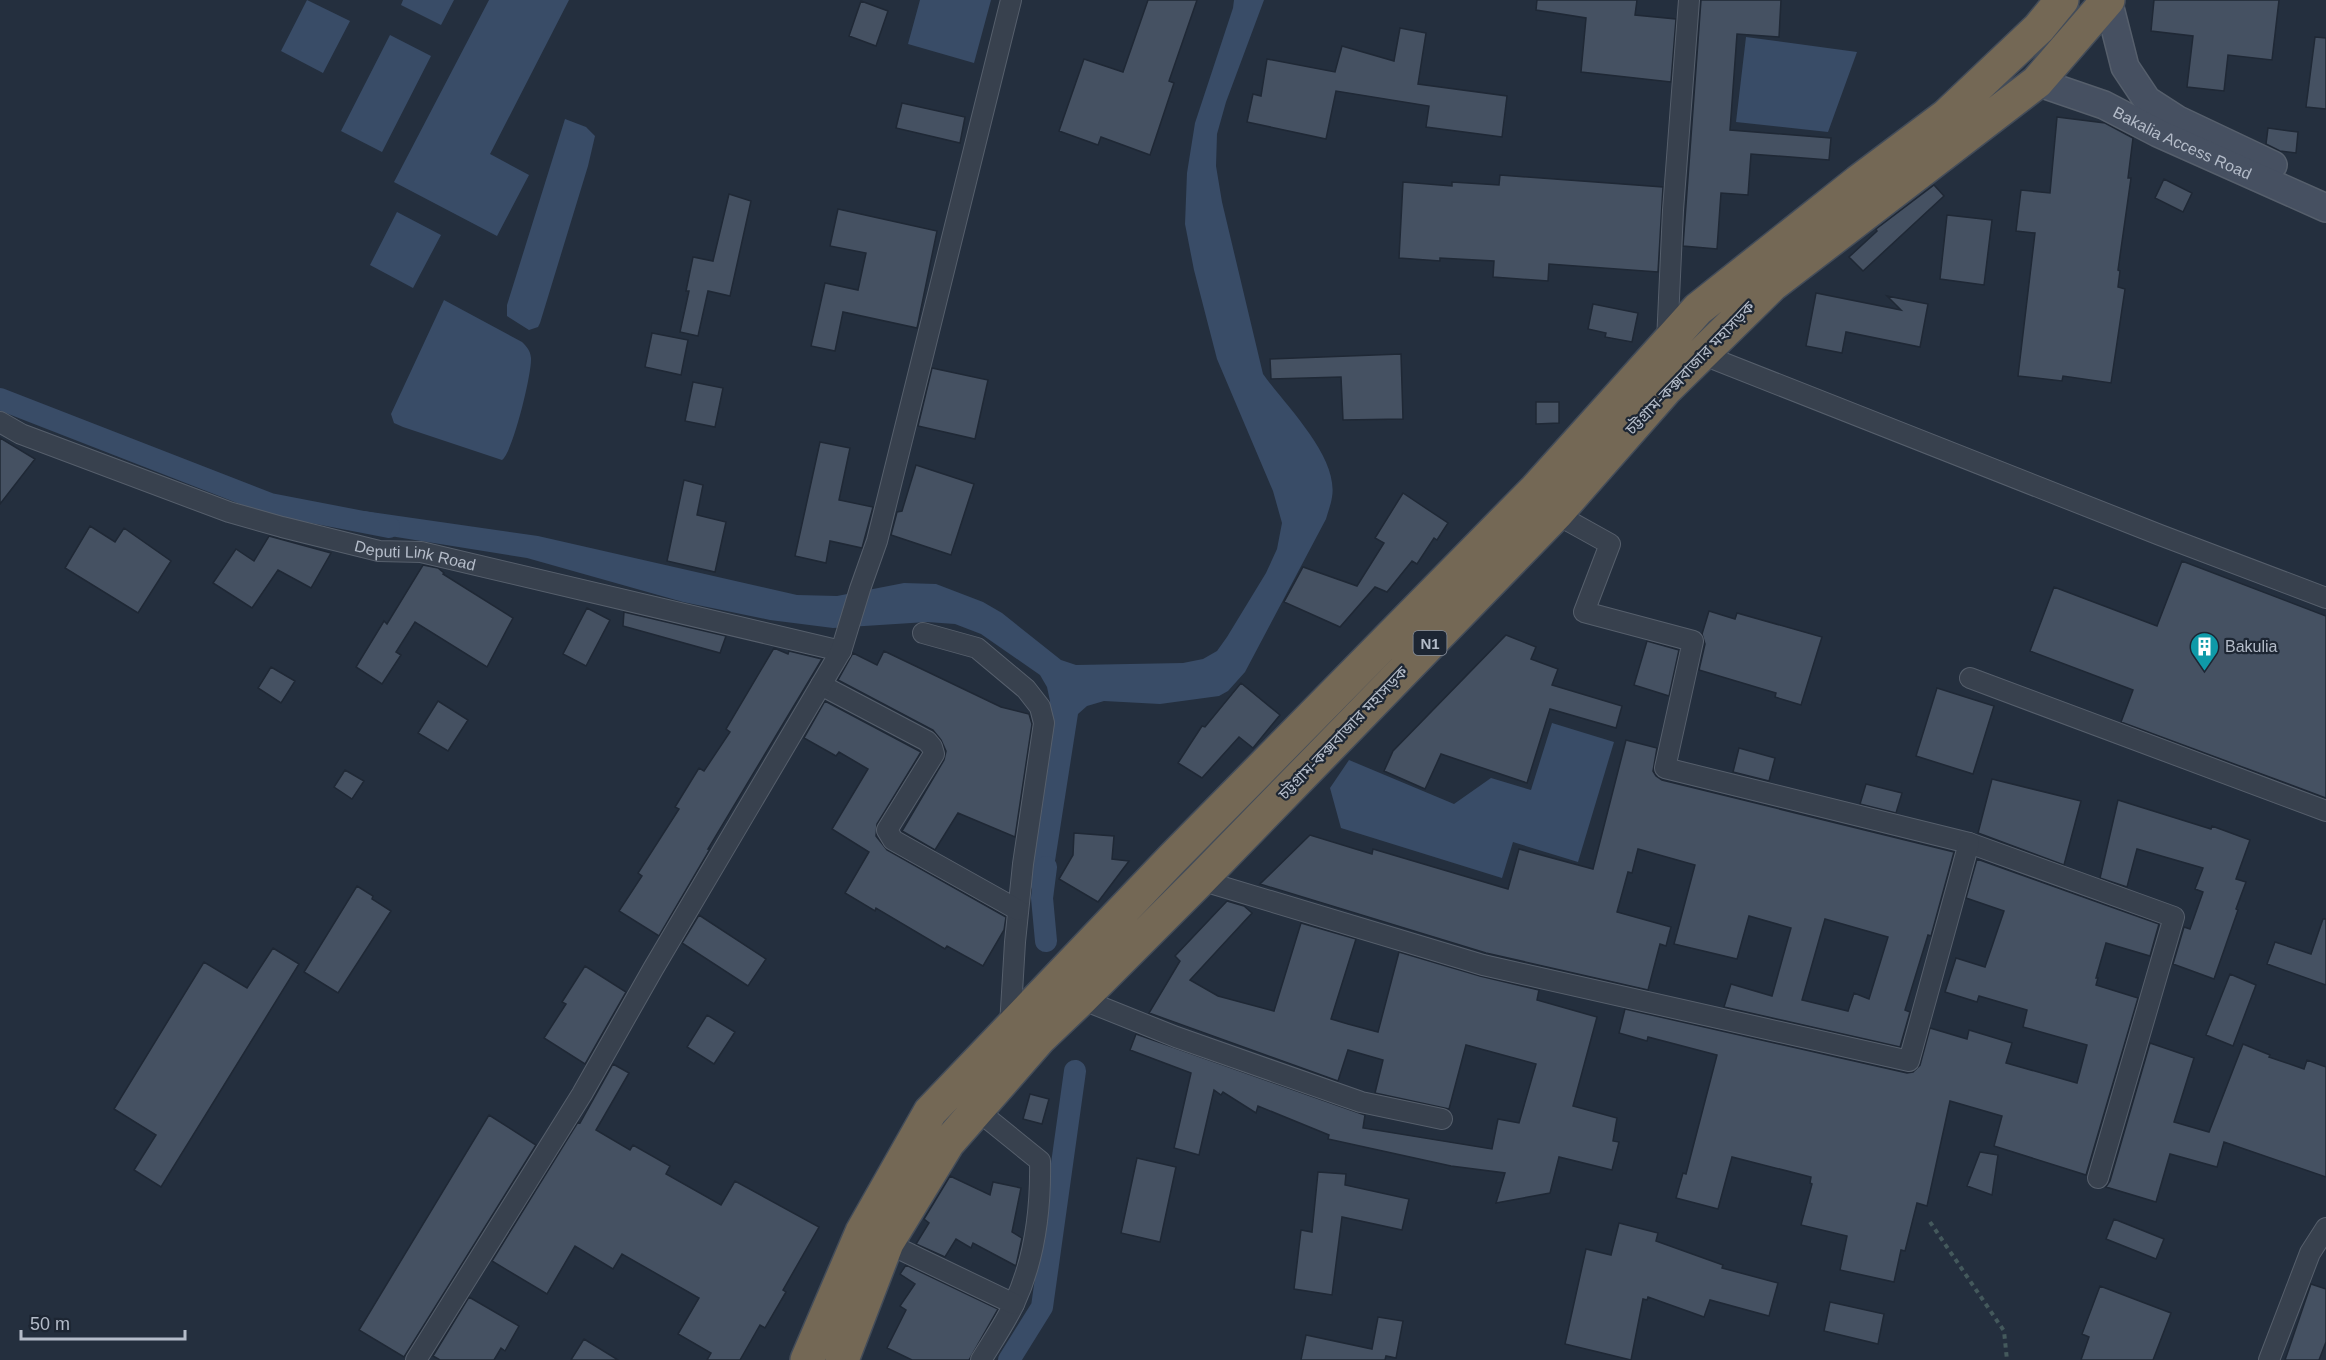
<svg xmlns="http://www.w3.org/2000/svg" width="2326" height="1360" viewBox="0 0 2326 1360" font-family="Arial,'Noto Sans Bengali',sans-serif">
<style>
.water{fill:#394c67}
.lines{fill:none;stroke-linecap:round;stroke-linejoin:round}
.canal{stroke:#394c67;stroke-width:22}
.building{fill:#455162;stroke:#1f2835;stroke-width:1.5;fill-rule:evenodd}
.street-casing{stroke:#565f6c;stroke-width:22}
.secondary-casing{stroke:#565f6c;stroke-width:30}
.highway-casing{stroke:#434c59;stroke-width:36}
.path{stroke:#44595c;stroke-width:4;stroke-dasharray:4.5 4.5;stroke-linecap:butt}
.street{stroke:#38414e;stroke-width:20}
.secondary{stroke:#465061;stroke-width:27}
.highway{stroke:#746855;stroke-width:33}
.labels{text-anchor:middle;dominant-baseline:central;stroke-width:4.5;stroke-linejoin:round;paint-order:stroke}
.shield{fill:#1d2633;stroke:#878f9c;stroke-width:1.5}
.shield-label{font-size:15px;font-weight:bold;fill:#b4bcc9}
.street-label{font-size:16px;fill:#b4bcc9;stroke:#1d2633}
.poi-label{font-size:16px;fill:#b4bcc9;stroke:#1d2633;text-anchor:start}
</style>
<rect width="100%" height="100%" fill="#242f3e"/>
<!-- water -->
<path class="water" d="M307,0L350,21L323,73L281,51Z
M403,0H454L441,25L401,5Z
M489,0H569L490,154L529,175L497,236L394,182Z
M920,0H991L974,63L908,44Z
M1234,0H1264L1226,102L1217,134L1216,166L1222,202L1263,374C1285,405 1339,457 1332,497C1331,504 1328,512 1326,519L1245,672L1228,691L1219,696L1160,704L1104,701L1087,706L1078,714L1050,893L1042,898L1034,893L1030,885L1050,701L1047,687L1040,675L981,634L955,624L927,622L833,628L770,620L683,602L527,558L365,532L361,522L364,511L538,536L797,595L837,596L904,583L936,584L983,602L1002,613L1061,660L1076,665L1183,663L1203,659L1217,651L1227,637L1266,573L1277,549L1282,523L1273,491L1217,359L1194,270L1185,224L1187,173L1195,123L1233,8Z
M390,35L431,56L382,152L341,131Z
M1746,37L1857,52L1828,132L1736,122Z
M565,119L586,127L595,136L588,166L540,323L538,327L529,330L507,316V305Z
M397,212L441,235L413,288L370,265Z
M444,300L522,342C527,347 530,350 531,358C532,373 513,452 502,460L403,427L394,423L391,414Z
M1552,723L1614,742L1578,862L1513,842L1502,878L1341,828L1330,788L1349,760L1454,804L1491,778L1531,790Z"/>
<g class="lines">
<!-- canal -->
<path class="canal" d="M0,399L270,504L389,527
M1046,941L1042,898L1046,867
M1009,1360L1042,1307L1075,1071"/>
</g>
<!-- building -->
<path class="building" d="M1148,0H1197L1169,81L1174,83L1150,155L1101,137L1098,145L1059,131L1084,59L1123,72Z
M1537,0H1637L1635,15L1676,19L1671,82L1581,72L1586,18L1536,10Z
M1701,0H1781L1779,37L1737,34L1730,130L1831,138L1829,160L1751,154L1748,195L1721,193L1717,249L1683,246Z
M2154,0H2279L2272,60L2228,55L2224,91L2187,87L2193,36L2151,31Z
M861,1L888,11L876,46L849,36Z
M1400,28L1426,33L1418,84L1507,96L1502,137L1426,127L1429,106L1336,91L1326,139L1247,122L1253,94L1261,96L1267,59L1335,72L1342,46L1394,61Z
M2315,37L2326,38V109L2306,107Z
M902,103L965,117L960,143L896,128Z
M2057,117L2105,123L2133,138L2128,178H2131L2118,270L2120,271L2118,287L2125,289L2111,383L2063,376L2062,381L2018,376L2035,233L2016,231L2021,190L2050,193Z
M2268,128L2298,132L2296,153L2280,151L2266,144Z
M1500,175L1663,187L1658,272L1549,264L1548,281L1493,277L1494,261L1440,258V261L1399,258L1403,182L1452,186V182L1499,185Z
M2164,179L2192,193L2183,212L2155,198Z
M1934,185L1944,196L1863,271L1849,257L1877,231L1876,229Z
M729,194L751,201L730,296L708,291L698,336L680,332L689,291H686L693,257L713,261Z
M838,209L937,231L917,328L843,312L835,351L811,346L825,283L858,290L866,253L830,246Z
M1947,215L1992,220L1984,285L1940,279Z
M1816,293L1901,310L1887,296L1928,304L1920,347L1846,332L1842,353L1806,346Z
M1593,304L1638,313L1632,342L1605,337L1606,333L1588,329Z
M652,333L688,340L681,375L645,367Z
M1401,354L1403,419L1343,420L1341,377L1271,379L1270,359Z
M932,368L988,380L975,439L918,426Z
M693,382L723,388L715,427L685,421Z
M1536,402H1559V423L1536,424Z
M0,438L35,459L0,504Z
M820,442L850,448L839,500L873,507L862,548L830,541L826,563L795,556Z
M916,465L974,484L951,555L891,535L897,512L902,511Z
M684,480L703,485L697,515L726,522L715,572L667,561Z
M1403,493L1448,523L1437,540L1434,538L1417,564L1412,561L1387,592L1375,587L1340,627L1284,602L1303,567L1357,586L1384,543L1375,538Z
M90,526L115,542L124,528L171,561L138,613L65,568Z
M269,536L331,553L311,588L278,570L252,608L213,583L236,549L254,561Z
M2182,561L2326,616V798L2121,722L2133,690L2030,651L2054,587L2157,626Z
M423,565L438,568L444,573L443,574L513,618L487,667L415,622L396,652L401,655L382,684L356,667L384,621L387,624Z
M587,608L610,620L586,666L563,654Z
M1709,611L1735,619L1737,613L1822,637L1801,705L1775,697L1776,693L1699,670L1705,644L1702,634Z
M624,612L726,636L720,653L623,626Z
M1506,635L1536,647L1531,659L1558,669L1552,685L1622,706L1616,728L1550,709L1527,783L1441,754L1425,789L1384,771L1393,751Z
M1647,641L1679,650L1669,696L1634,685Z
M774,648L788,654L789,651L822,659L708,849H710L659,936L619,911L642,876L638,873L679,809L675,807L699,768L704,771L730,732L726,729Z
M884,651L1001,707L1029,714L1032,724L1015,837L958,813L935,850L902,831L944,760L946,751L941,740L933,730L838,680L853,653L877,665Z
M271,667L295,681L281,703L258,688Z
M1241,683L1280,715L1253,748L1239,737L1202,778L1178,763L1202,726L1205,727Z
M1937,688L1994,706L1973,774L1916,756Z
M438,701L468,720L448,751L418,733Z
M825,701L921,752L877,824L876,836L887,850L1006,917L1004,930L983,966L947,946L945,949L876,908L875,911L845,893L869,852L832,829L868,769L839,752L836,756L804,738Z
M1626,740L1657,748L1653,771L1656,776L1662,780L1954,852L1931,936L1928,935L1905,1010L1910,1012L1900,1047L1724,1007L1731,984L1772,996L1791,928L1749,916L1737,959L1674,944L1695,865L1638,849L1632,873L1628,872L1617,912L1671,927L1666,946L1660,944L1648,990L1486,953L1260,884L1310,835L1372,854L1373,849L1508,889L1519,849L1593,869ZM1825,919L1888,937L1869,999L1854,993L1848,1011L1802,1000Z
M1739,748L1775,758L1769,781L1733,772Z
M345,770L364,781L352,799L334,787Z
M1992,779L2081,801L2064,865L1978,833Z
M1866,784L1902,793L1896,813L1860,804Z
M2118,800L2211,829L2212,826L2250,840L2236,879L2246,882L2236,909L2238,910L2214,979L2173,964L2184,927L2190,929L2203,892L2195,889L2203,868L2137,849L2127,887L2100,878Z
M1074,833L1114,836L1112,859L1129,861L1098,902L1059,879L1073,855Z
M1977,859L2159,924L2150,956L2106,943L2096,978H2098L2096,985L2138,998L2086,1175L1994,1146L2002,1116L1950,1101L1927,1206L1917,1203L1905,1251L1901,1250L1894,1282L1840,1270L1847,1236L1801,1225L1812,1184L1810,1183L1811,1177L1732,1157L1718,1209L1676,1198L1683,1173L1686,1174L1717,1055L1648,1037L1647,1041L1619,1033L1625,1009L1907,1073L1913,1072L1920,1065L1930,1028L1967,1039L1969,1030L2012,1043L2006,1063L2077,1083L2087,1045L2023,1027L2027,1010L1979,996L1977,1002L1945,992L1956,958L1985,967L2004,911L1966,898Z
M357,886L373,896L372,899L391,911L338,993L304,972Z
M1227,901L1244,906L1252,913L1190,980L1218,996L1274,1011L1301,923L1356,939L1331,1019L1348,1024L1378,1032L1399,952L1480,976L1539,990L1537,1000L1597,1017L1573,1106L1617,1118L1613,1141L1619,1142L1612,1170L1559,1157L1550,1193L1496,1203L1505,1173L1451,1166L1328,1139L1329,1135L1258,1106L1256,1113L1223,1092L1221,1095L1214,1090L1199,1155L1174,1148L1191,1073L1130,1050L1136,1034L1365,1115L1363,1128L1492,1149L1498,1119L1519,1123L1536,1064L1466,1045L1449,1109L1375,1093L1383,1060L1348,1050L1338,1081L1149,1013L1180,961L1175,956Z
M699,915L766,959L748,986L682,943Z
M2323,919H2326V985L2267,964L2275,942L2311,954Z
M273,948L299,964L161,1187L134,1170L156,1135L114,1109L204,962L247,988Z
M585,966L626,992L585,1064L544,1038L566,1004L562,1002Z
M2230,974L2256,985L2233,1046L2206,1035Z
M707,1015L735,1032L714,1064L687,1047Z
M2150,1043L2194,1058L2174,1122L2209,1132L2243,1044L2270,1055L2269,1057L2304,1069L2307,1060L2326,1067V1177L2224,1142L2217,1167L2170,1154L2156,1202L2106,1187L2110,1181Z
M613,1064L629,1073L596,1130L630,1150L633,1145L670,1166L666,1174L721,1205L735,1181L819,1227L783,1290L786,1292L765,1328L760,1325L740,1360H707L711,1353L678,1334L699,1298L622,1254L613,1269L575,1246L547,1294L492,1261L578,1122L580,1123Z
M1030,1094L1049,1099L1042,1124L1023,1119Z
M489,1115L536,1145L404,1357L359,1330Z
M1980,1152L1998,1155L1992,1195L1967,1186Z
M1137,1158L1176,1167L1160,1242L1121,1233Z
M1318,1172L1346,1174L1345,1185L1409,1199L1402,1230L1342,1217L1332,1295L1294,1289L1301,1230L1312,1232Z
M950,1176L990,1195L993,1182L1021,1188L1012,1232L1022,1238L1016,1266L973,1243L971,1248L956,1239L945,1257L916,1244L929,1223L924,1219Z
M2114,1219L2164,1239L2156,1259L2106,1239Z
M1619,1223L1658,1233L1656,1241L1723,1265L1722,1268L1778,1283L1769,1316L1710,1300L1704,1317L1648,1297L1647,1300L1643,1299L1631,1360L1565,1344L1586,1249L1611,1255Z
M906,1265L998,1309L969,1360H912L887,1348L906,1310L900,1306L915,1284L900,1274Z
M2311,1284L2326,1289V1342L2319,1360H2285Z
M2100,1286L2171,1313L2153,1360H2081L2089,1337L2082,1334Z
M469,1297L519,1326L505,1351L501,1348L494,1360H440L433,1356Z
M1830,1302L1884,1314L1878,1344L1824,1331Z
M1378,1317L1403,1321L1396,1358L1386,1356L1385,1360H1301L1306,1335L1372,1349Z
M584,1339L618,1360H571Z"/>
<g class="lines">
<defs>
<g id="street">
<path d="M1667,342L1673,210L1689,0"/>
<path d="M1701,354L2160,535L2326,598"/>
<path id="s1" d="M0,422L21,434L229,512L282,527L379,551L421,552L841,651"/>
<path d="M1556,514L1610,544L1584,612L1693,641L1665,768L1969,843L2174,917L2098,1178"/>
<path d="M923,633L977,648L1026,689L1040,707L1044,723L1023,864L1015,942L1010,1026"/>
<path d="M1970,678L2326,811"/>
<path d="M821,685L927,741L932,747L934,754L887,830L893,840L1018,910"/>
<path d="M1200,880L1483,965L1909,1061L1969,843"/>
<path d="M1081,999L1176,1037L1361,1102L1442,1119"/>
<path d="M977,1110L1040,1161C1041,1210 1035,1259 1014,1304C1005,1323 992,1342 981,1360"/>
<path d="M887,1243L1014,1304"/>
<path d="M416,1360L582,1094L653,969L841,651L860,589L877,541L1011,0"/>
<path d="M2269,1360L2310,1253L2326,1228"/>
</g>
<g id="secondary">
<path d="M2108,0L2125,67L2147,100L2178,120L2273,165"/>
<path id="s2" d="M2037,82L2104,105L2158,133L2326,208"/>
</g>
<path id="highway" d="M807,1360L862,1232L930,1112L1172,859L1536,489L1698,309L1858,182L1946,116L2039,28L2062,0
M842,1360L887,1243L948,1143L1040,1038L1081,999L1200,880L1556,514L1665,390L1772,285L2037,82L2108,0"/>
</defs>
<!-- street casing -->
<use href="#street" class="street-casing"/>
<!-- secondary casing -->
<use href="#secondary" class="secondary-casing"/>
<!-- highway casing -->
<use href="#highway" class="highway-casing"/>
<!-- path -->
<path class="path" d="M1930,1222L2004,1331L2007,1360"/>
<!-- street -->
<use href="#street" class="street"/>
<!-- secondary -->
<use href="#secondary" class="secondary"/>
<!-- highway -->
<use href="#highway" class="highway"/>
</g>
<!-- icons -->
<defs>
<symbol id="building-pin" viewBox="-11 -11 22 30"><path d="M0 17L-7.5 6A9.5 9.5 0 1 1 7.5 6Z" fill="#0f9aa8" stroke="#1d2633"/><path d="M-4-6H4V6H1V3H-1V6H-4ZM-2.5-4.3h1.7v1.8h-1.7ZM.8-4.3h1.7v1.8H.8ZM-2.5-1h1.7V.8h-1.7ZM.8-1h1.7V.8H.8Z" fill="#fff"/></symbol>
</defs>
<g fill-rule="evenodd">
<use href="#building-pin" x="2188" y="630" width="33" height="45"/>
</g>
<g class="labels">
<!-- shield labels -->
<rect class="shield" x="1413.5" y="631" width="33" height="24" rx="4.5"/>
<g class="shield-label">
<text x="1430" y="643">N1</text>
</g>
<!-- street labels -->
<g class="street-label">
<text stroke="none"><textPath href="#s2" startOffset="158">Bakalia Access Road</textPath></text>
<text transform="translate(1690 368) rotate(-46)">চট্টগ্রাম-কক্সবাজার মহাসড়ক</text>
<text stroke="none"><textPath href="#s1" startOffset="438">Deputi Link Road</textPath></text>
<text transform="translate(1343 733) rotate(-46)">চট্টগ্রাম-কক্সবাজার মহাসড়ক</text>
</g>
<!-- poi labels -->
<g class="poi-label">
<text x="2225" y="646">Bakulia</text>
</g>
</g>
<!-- scale -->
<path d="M21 1330v9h164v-9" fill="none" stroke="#b4bcc9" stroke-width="3"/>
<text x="30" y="1330" font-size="18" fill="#b4bcc9" stroke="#1d2633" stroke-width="4.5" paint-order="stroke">50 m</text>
</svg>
